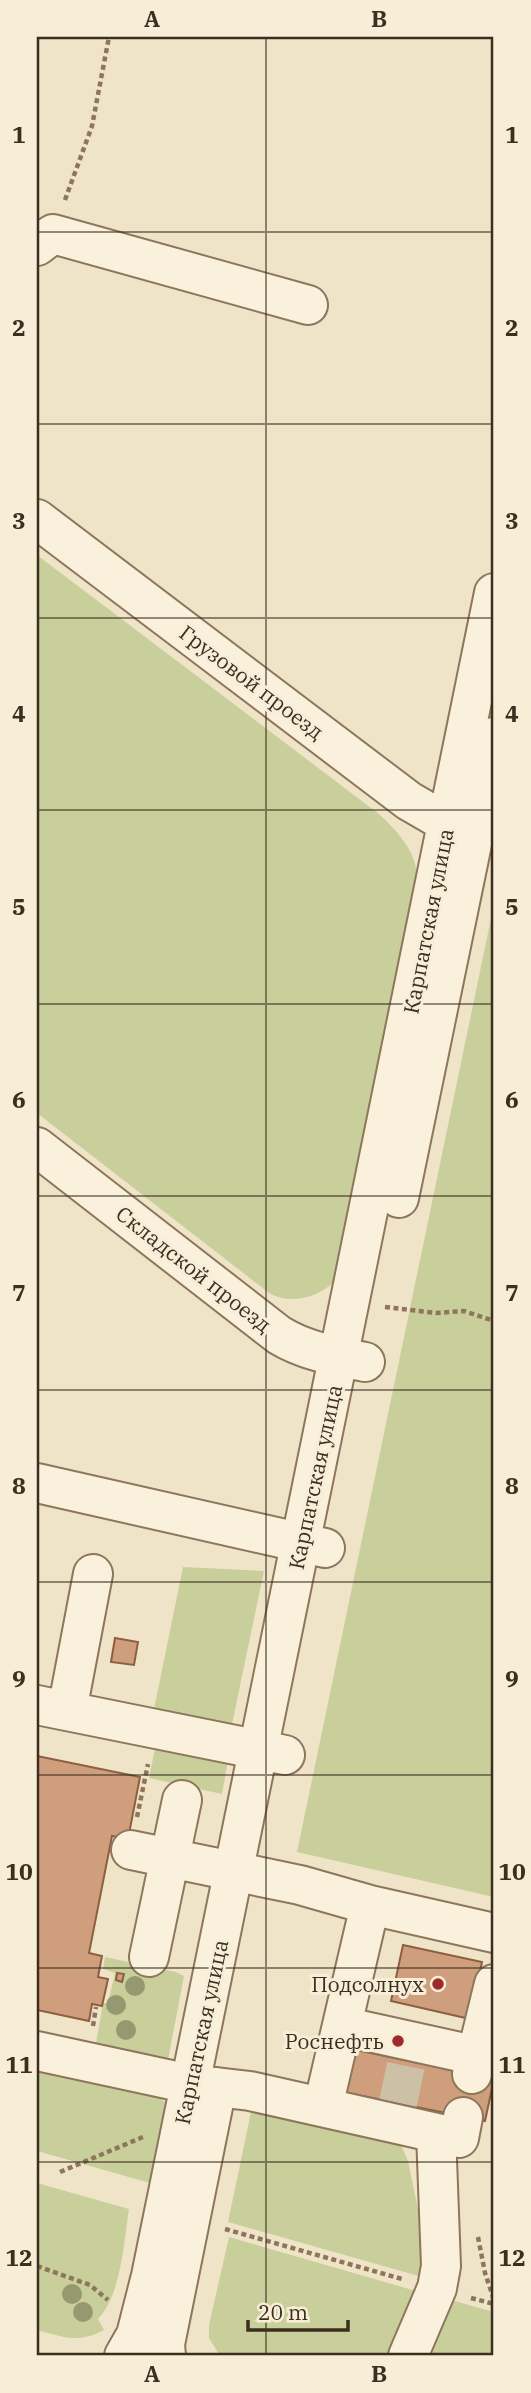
<svg xmlns="http://www.w3.org/2000/svg" width="531" height="2393" viewBox="0 0 531 2393" font-family="'IBM Plex Serif',serif">
<style>
.green{fill:#c9cf9b}
.building{fill:#cf9f7d;stroke:#8d5f41;stroke-width:2}
.lines{fill:none;stroke-linecap:round;stroke-linejoin:round}
.minor-tunnel{stroke:#ccc0a6;stroke-width:38;stroke-dasharray:38 19;stroke-linecap:butt}
.minor-casing{stroke:#8d765c;stroke-width:42}
.path{stroke:#8d765c;stroke-width:4.5;stroke-dasharray:5 3.5;stroke-linecap:butt}
.minor{stroke:#faf1dc;stroke-width:38}
.tree{fill:#96986f}
.grid{fill:none;stroke:#3d2e20;stroke-width:2;stroke-opacity:0.55}
.poi-dot{fill:#9e2a2b;stroke:#f7eed8;stroke-width:2.5}
.labels{text-anchor:middle;dominant-baseline:central;stroke-width:6;stroke-linejoin:round;paint-order:stroke}
.street-label{font-size:21px;fill:#3d2e20;stroke:#f7eed8}
.poi-label{font-size:21px;fill:#3d2e20;stroke:#f7eed8;text-anchor:end}
.neatline{fill:none;stroke:#3d2e20;stroke-width:2.5}
.grid-label{font-size:23px;text-anchor:middle;font-weight:bold;fill:#3d2e20}
</style>
<rect width="100%" height="100%" fill="#f0e4c8"/>
<!-- green -->
<path class="green" d="M37,555L379,814C400,834 415,850 418,879L334,1282C317,1298 290,1305 269,1293L37,1113Z
M494,904V1897L297,1852Z
M183,1567L264,1571L231,1729L153,1714Z
M156,1744L228,1761L222,1794L149,1778Z
M105,1957L176,1972L184,1976L168,2060L95,2049L103,2003H108L115,1973L103,1969Z
M37,2068L150,2090L172,2108L157,2185L37,2151Z
M263,2109L398,2138L408,2161L426,2248L422,2277L228,2222L251,2112Z
M37,2183L129,2209C124,2241 121,2296 98,2319L104,2330C78,2344 63,2337 37,2330Z
M229,2237L416,2291L390,2356H220L209,2338V2325Z
M451,2300L494,2312V2356H429Z"/>
<!-- building -->
<path class="building" d="M115,1638L138,1642L134,1665L111,1662Z
M37,1756L140,1777L128,1839L112,1836L89,1953L102,1956L98,1977L108,1979L102,2006L92,2004L89,2021L37,2010Z
M403,1945L482,1962L470,2019L391,2001Z
M117,1973L124,1974L122,1982L116,1980Z
M352,2049L494,2079L485,2121L343,2092Z"/>
<g class="lines">
<!-- minor-tunnel -->
<path class="minor-tunnel" d="M398,2103L407,2060"/>
<defs>
<path id="minor" d="M37,246L53,234L308,305
M37,519L409,801L447,823L472,828
M37,1147L279,1335C305,1351 335,1356 365,1362
M399,1198L494,737
M37,1483L325,1548
M37,1705L285,1755
M67,1711L93,1574
M131,1850L300,1885L370,1905L494,1933
M149,1957L182,1800
M342,2026L478,2056
M37,2051L190,2084L250,2091L459,2138L463,2117
M472,2074L494,1984
M323,2107L370,1905
M124,2356L136,2335L151,2276L494,593
M166,2356L165,2344L217,2087
M408,2356L437,2288L441,2266L436,2133"/>
</defs>
<!-- minor casing -->
<use href="#minor" class="minor-casing"/>
<!-- path -->
<path class="path" d="M65,200L92,126L109,37
M385,1307L436,1313L464,1311L494,1321
M137,1817L148,1764
M93,2026L96,2007
M60,2172L143,2137
M225,2229L402,2279
M478,2237L485,2273L494,2300
M37,2266L90,2285L108,2300
M471,2298L494,2304"/>
<!-- minor -->
<use href="#minor" class="minor"/>
</g>
<!-- trees -->
<g class="tree">
<circle cx="135" cy="1986" r="10"/>
<circle cx="116" cy="2005" r="10"/>
<circle cx="126" cy="2030" r="10"/>
<circle cx="72" cy="2294" r="10"/>
<circle cx="83" cy="2312" r="10"/>
</g>
<!-- grid -->
<path class="grid" d="M266,37V2356M37,232H494M37,424H494M37,618H494M37,810H494M37,1004H494M37,1196H494M37,1390H494M37,1582H494M37,1775H494M37,1968H494M37,2162H494"/>
<!-- markers -->
<g class="poi-dot">
<circle cx="438" cy="1984" r="7"/>
<circle cx="398" cy="2041" r="7"/>
</g>
<g class="labels">
<!-- street labels -->
<g class="street-label">
<text transform="translate(252 682) rotate(37)">Грузовой проезд</text>
<text transform="translate(428 921) rotate(-79)">Карпатская улица</text>
<text transform="translate(194 1269) rotate(38)">Складской проезд</text>
<text transform="translate(315 1477) rotate(-78)">Карпатская улица</text>
<text transform="translate(201 2032) rotate(-78)">Карпатская улица</text>
</g>
<!-- poi labels -->
<g class="poi-label">
<text x="424" y="1984">Подсолнух</text>
<text x="384" y="2041">Роснефть</text>
</g>
</g>
<!-- border -->
<rect width="531" height="2393" fill="none" stroke="#f7eed8" stroke-width="77"/>
<!-- scale -->
<path d="M248 2320v10h100v-10" fill="none" stroke="#3d2e20" stroke-width="3.5"/>
<text x="258" y="2320" font-size="21" fill="#3d2e20" stroke="#f7eed8" stroke-width="5" paint-order="stroke">20 m</text>
<rect x="38" y="38" width="454" height="2316" class="neatline"/>
<g class="grid-label">
<text x="152" y="27">A</text>
<text x="379" y="27">B</text>
<text x="19" y="143">1</text>
<text x="512" y="143">1</text>
<text x="19" y="336">2</text>
<text x="512" y="336">2</text>
<text x="19" y="529">3</text>
<text x="512" y="529">3</text>
<text x="19" y="722">4</text>
<text x="512" y="722">4</text>
<text x="19" y="915">5</text>
<text x="512" y="915">5</text>
<text x="19" y="1108">6</text>
<text x="512" y="1108">6</text>
<text x="19" y="1301">7</text>
<text x="512" y="1301">7</text>
<text x="19" y="1494">8</text>
<text x="512" y="1494">8</text>
<text x="19" y="1687">9</text>
<text x="512" y="1687">9</text>
<text x="19" y="1880">10</text>
<text x="512" y="1880">10</text>
<text x="19" y="2073">11</text>
<text x="512" y="2073">11</text>
<text x="19" y="2266">12</text>
<text x="512" y="2266">12</text>
<text x="152" y="2382">A</text>
<text x="379" y="2382">B</text>
</g>
</svg>
